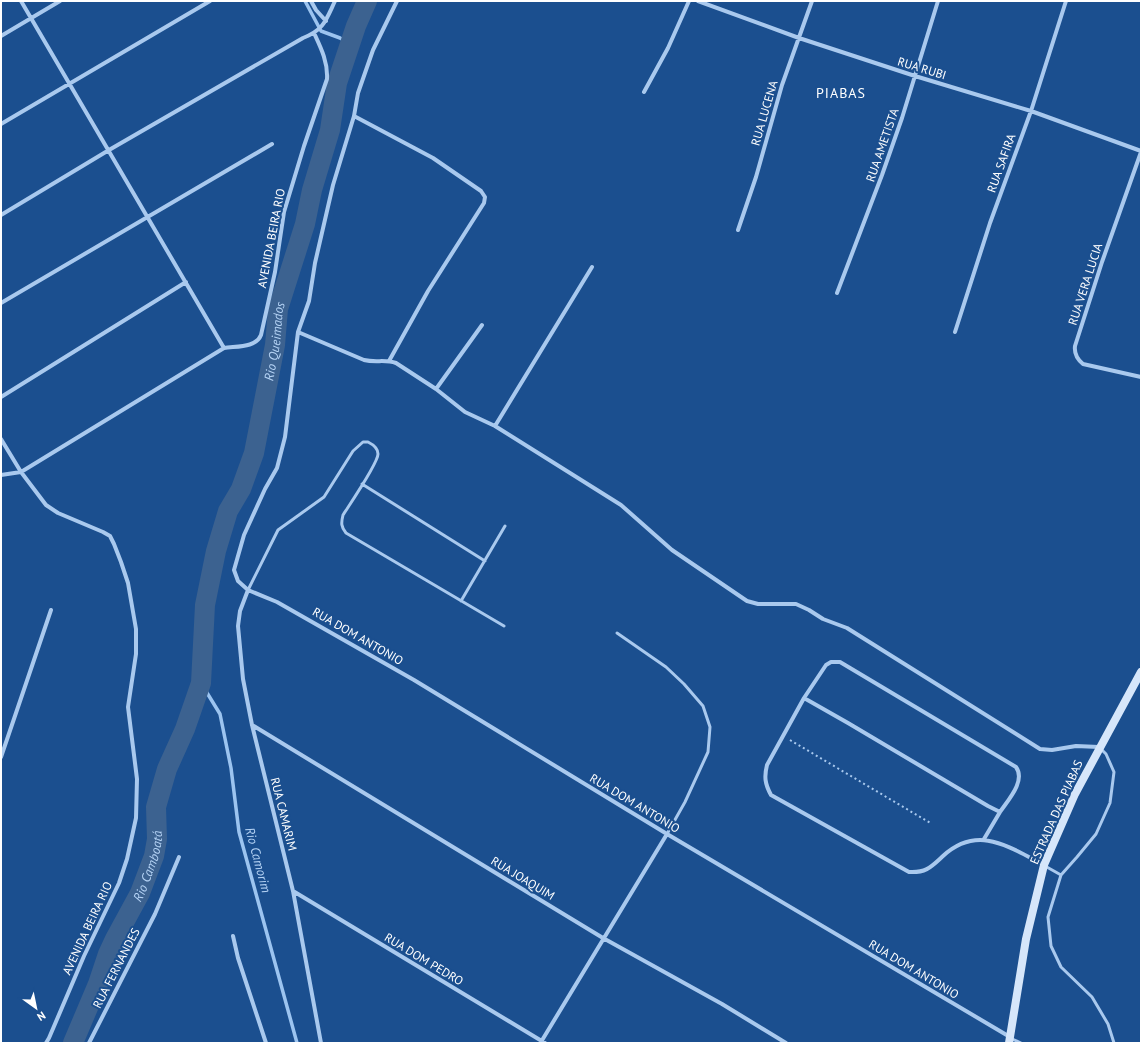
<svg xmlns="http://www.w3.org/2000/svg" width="1142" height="1044" viewBox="0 0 1142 1044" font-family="'PT Sans',sans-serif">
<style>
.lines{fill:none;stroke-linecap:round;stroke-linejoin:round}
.stream{stroke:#9cc4f0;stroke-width:3.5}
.river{stroke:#3c6290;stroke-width:20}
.path{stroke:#a9c9ee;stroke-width:2;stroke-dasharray:2 3;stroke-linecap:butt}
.lane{stroke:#a9c9ee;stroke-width:3}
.street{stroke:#a9c9ee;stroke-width:4}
.secondary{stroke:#d6e6fa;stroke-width:8}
.labels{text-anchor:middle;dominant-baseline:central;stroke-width:4;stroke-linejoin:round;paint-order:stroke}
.street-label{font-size:12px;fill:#fff;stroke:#1b4f8f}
.water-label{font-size:13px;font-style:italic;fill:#b5d3f5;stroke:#1b4f8f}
.quarter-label{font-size:14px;letter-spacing:1px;fill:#fff;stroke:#1b4f8f}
</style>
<rect width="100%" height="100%" fill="#1b4f8f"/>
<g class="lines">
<!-- stream -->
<path class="stream" d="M305,1L321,31L340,38L350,44
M201,683L220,714L231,768L239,832L297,1043"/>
<!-- river -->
<path class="river" id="s1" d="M73,1043L98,984L108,954L115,939L140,893L154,856L157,839L156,807L167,769L185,729L201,683L205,605L216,551L228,511L241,489L254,453L275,345L278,309L305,224L312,190L330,130L337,83L356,26L367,1"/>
<!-- path -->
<path class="path" d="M790,740L932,824"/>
<!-- lane -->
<path class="lane" d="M362,484L485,561
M248,590L278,530L324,497L353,451L363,442H368C372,444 378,448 378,454C378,463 350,504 343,515C341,523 341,527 346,533L504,626
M461,601L505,526
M617,633L666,667L684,684L703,706L710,727L708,752L685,802L667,834
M1101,749L1106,754L1114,772L1110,803L1096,834L1077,857L1061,875L1048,917L1051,946L1061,967L1092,997L1108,1024L1114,1043
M1045,866L1061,875
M1010,1038L1021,1043"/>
<!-- street -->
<path class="street" d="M21,1L224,348C236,346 256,348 261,335L275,272L284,212L304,146L327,79C328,62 321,48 314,33
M311,1L316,10L326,21
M397,1L373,50L358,93L354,116L333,185L315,263L309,301L298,332L285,437L277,468L265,489L244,535L234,570L238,581L248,590L277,602L414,680L667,834L1010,1037
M698,1L799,38L915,76L1031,111L1141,151
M1,36L60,1
M644,92L668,48L689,1
M354,116L433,158L481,191L485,197L484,203L428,291L389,361
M1,124L210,1
M1141,152L1102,262L1075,346C1074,354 1077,359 1083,364L1141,377
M1,215L109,150L303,38C324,30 326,20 335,1
M738,230L756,177L782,85L812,1
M837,293L882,175L902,118L938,1
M1,303L272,144
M298,332L364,360C376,363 385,359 396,363L436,389L465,412L495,426L621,505L672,550L747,601L758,604H796L809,610L823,619L847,628L1040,749L1052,750L1076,746L1099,747
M955,332L990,223L1031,111L1066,1
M436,389L482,325
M1,397L186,282
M495,426L592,267
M1,439L21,472L46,505L58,513L103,532L110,536L114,544L121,562L128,583L136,629V654L128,707L137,779L136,818L127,859L119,883L84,956L49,1038L46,1043
M1,475L21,472L224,348
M248,590L240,611L238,626L243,679L252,725L293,891L321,1043
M804,698L826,665L831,662H840L1016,767C1026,781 1008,800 1000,812
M252,725L603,938L722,1004L786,1043
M1,757L51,610
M984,839L1000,812L988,806L848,723L804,698L767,765C764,777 765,784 771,795L909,872C926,873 931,867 943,856C978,824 1009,847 1044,865
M293,891L545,1043
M233,936L238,958L266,1043
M541,1042L667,834
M89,1043L155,914L179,857"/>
<!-- secondary -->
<path class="secondary" d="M1009,1043L1026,939L1044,865L1075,794L1141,672"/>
</g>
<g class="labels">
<!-- street labels -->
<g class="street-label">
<text transform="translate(922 68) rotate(17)">RUA RUBI</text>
<text transform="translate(764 113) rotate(-74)">RUA LUCENA</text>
<text transform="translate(882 145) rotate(-71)">RUA AMETISTA</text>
<text transform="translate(1001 163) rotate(-70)">RUA SAFIRA</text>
<text transform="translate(271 238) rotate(-79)">AVENIDA BEIRA RIO</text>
<text transform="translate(1085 284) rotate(-72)">RUA VERA LUCIA</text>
<text transform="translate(358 636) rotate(30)">RUA DOM ANTONIO</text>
<text transform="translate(635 803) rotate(31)">RUA DOM ANTONIO</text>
<text transform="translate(1056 812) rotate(-66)">ESTRADA DAS PIABAS</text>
<text transform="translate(284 814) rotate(76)">RUA CAMARIM</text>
<text transform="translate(523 878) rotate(31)">RUA JOAQUIM</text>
<text transform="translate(87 928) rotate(-65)">AVENIDA BEIRA RIO</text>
<text transform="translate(424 959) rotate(31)">RUA DOM PEDRO</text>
<text transform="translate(116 968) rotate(-63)">RUA FERNANDES</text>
<text transform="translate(914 969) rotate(31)">RUA DOM ANTONIO</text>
</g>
<!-- water labels -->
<g class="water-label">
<text stroke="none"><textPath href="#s1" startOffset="738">Rio Queimados</textPath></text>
<text transform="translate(258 860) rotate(75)">Rio Camorim</text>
<text stroke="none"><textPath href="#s1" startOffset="193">Rio Camboatá</textPath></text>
</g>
<!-- quarter labels -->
<g class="quarter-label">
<text x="841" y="93">PIABAS</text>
</g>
</g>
<!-- border -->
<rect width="1142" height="1044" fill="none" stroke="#ffffff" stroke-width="4"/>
<!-- north arrow -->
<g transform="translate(36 1008) rotate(147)" stroke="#1b4f8f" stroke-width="3" paint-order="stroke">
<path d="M0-3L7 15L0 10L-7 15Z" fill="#ffffff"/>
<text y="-6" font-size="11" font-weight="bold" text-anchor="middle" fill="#ffffff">N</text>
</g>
</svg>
